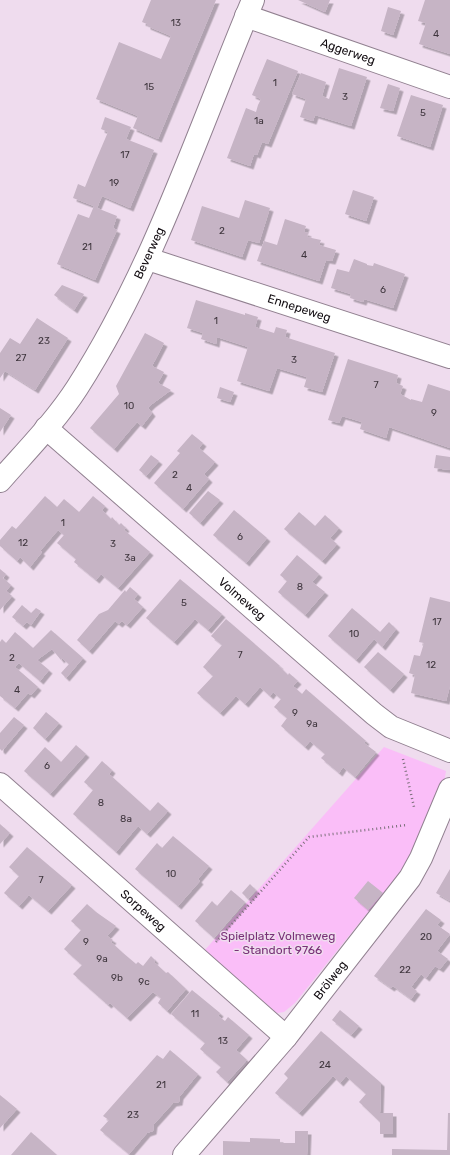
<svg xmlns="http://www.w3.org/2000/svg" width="450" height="1155" viewBox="0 0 450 1155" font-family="Rubik,sans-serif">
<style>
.green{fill:#fabef8}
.building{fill:#c6b4c5;filter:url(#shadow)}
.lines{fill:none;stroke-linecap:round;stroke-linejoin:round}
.street-casing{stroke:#918090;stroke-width:24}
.path{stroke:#7c707b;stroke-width:2.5;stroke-dasharray:1 3;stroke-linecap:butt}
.street{stroke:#fff;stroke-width:22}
.labels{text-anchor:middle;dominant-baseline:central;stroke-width:3;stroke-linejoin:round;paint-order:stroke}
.number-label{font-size:10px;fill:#3f363e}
.street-label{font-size:12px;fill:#120c11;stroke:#efdcee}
.park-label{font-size:12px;fill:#793178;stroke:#efdcee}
</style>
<defs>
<filter id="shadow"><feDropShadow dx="3.5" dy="3.5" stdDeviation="0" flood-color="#0004"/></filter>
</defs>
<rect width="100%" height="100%" fill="#efdcee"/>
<!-- green -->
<path class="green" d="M384,747L446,771L444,783L414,855L295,1003L284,1012L277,1013L204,951Z"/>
<!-- building -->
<path class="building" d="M151,0H216L158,139L133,128L138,116L96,99L119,42L161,59L171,36L147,26V24L142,22Z
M298,0H330L325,12Z
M425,0H450V54L419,44L426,23L418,21Z
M388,7L401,11L393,35L381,31Z
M267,59L298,71L268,144L262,142L257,155L254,154L250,166L227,158L246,108L256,112L258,105L261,99L252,95Z
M339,68L367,77L351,126L315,115L313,121L300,117L306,99L292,94L301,73L326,82L322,96L329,99Z
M388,84L400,88L393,111L380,108Z
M411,95L443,105L430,147L397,136Z
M105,117L131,127L126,139L154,150L130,208L102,196L97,208L117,216L113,228L117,230L95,280L57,264L78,214L89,218L94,206L73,198L78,184L85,187L96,160L108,132L101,129Z
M353,190L374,197L366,221L345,214Z
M245,200L270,208L259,243L248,240L242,257L191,240L202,206L239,218Z
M285,219L306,226L304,232L308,233L307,237L321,240L319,245L336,250L332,261L326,260L319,281L257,261L264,241L277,245Z
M354,259L367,264V265L373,266L374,263L405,274L393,308L364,299L363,302L350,298L351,294L331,288L337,269L349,272Z
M62,285L84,294L74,310L54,295Z
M196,300L245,315V313L258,317L255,327L274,333L276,327L287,330L285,337L335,353L322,392L304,387L307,377L277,368L269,391L237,381L248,347L217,337L216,344L201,339L203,333L187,328Z
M37,318L68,338L35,390L5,371L0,378V353L10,338L20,344Z
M145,333L164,343L152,366L164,372L158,383L171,390L152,404L148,408L152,413L142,426L137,422L114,449L90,428L119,394L116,386Z
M348,359L398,375L396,383L403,386L400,394L411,400V399L422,402L428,384L450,391V448L389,427L386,438L360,429L362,422L342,416L339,423L328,420Z
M220,387L234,392L230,402L217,398Z
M0,408L11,415L0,432Z
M192,434L203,443L199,448L215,462L204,474L209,479L183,509L154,483L180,453L177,451Z
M151,455L159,461L146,476L139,470Z
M436,455L450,457V470L434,468Z
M208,491L220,500L200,523L189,513Z
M45,496L57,507L64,499L79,512L93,496L105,506L102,510L111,519L112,517L119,525L121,523L126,528L124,530L150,552L118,588L101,574L96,580L74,562L76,559L57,543L64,535L58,530L40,551L42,552L30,567L20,557L17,561L0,546V540L12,526L16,529Z
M234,510L267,538L246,563L213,535Z
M299,512L315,526L325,515L339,528L330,538L337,544L322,561L284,529Z
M297,555L319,574L312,582L325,592L305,615L278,592L287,581L280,575Z
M0,569L6,574L3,578L11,585L6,591L12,596L0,610Z
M180,579L222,614L208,630L195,619L174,642L146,618Z
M130,587L138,594L134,599L143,607L127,625L122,621L119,624L115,621L89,651L77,640L99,614L108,610L125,590L126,592Z
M430,597L450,602V686L446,701L411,693L415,675L409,673L414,655L420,656L424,643L419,642Z
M22,605L31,613L36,608L41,611L31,625L27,622L23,626L12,617Z
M352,608L380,632L389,622L396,629L382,647L374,639L356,660L328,636Z
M226,619L280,666H279L288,675L289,673L298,681L293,686L302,694L306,689L366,741L364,743L376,752L355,777L343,767L339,773L321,758L325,754L310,741L305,747L281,726L287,718L274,707L281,699L273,692L270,696L260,687L245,704L236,696L220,713L197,693L213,676L203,667L222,645L211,636Z
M51,630L83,658L66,678L61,673L69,664L62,658L61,660L52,649L37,660L49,670L40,681L19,663L15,667L38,687L31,695L28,693L15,708L0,696V642L2,639L6,643L15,632L33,648Z
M378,652L404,674L390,690L364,667Z
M46,712L59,723L45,739L33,728Z
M14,717L24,725L2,751L0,749V733Z
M76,745L86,754L50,794L24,771L45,747L61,762Z
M102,761L112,770L109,774L150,811L158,802L168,811L147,834L138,826L116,852L73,814L93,790L84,782Z
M0,824L10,833L0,844Z
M173,836L209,866L198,879L200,881L178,906L135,869L157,843L162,848Z
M27,847L72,885L48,911L29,895L19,906L4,893L19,876L9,867Z
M450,869V901L436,893Z
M368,881L383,893L368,910L354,898Z
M250,884L256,890L248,899L242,893Z
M231,890L245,902L214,938L195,921L212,901L217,906Z
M87,904L96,912L116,926L107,936L113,940L111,942L123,953L136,964L138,962L143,966L151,956L155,960L154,962L166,973L168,972L186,989L167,1011L158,1003L161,998L153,992L127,1018L110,1003L108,1005L73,974L82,965L64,949L81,930L71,921Z
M426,909L441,920L437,925L450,934L437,951L448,959L440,969L435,966L426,978L421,974L411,987L417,991L411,999L393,986L391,988L374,976Z
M192,990L220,1013L218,1016L225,1021L228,1017L249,1035L236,1050L247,1060L227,1082L216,1072L221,1067L200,1049L205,1043L171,1014Z
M340,1010L359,1026L351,1035L332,1020Z
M321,1031L381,1083L380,1113H393V1134H380V1122L359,1102L366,1094L346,1076L340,1083L333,1076L299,1113L275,1093L288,1078L284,1074Z
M170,1050L198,1074L180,1096L179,1102L173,1103L154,1124L153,1131L147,1133L129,1154L100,1130L109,1120L103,1116L157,1055L163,1059Z
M0,1095L17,1109L0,1128Z
M448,1113H450V1155H392V1149L447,1150Z
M295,1131H308L307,1155H223V1141L250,1142V1138L280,1139V1143H295Z
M31,1132L57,1155H11Z"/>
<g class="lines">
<defs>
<g id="street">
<path id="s1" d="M246,16L450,87"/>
<path id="s2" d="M148,259L450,357"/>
<path id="s3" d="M46,428L374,714L391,727L450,751"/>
<path id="s4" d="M0,481C26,451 55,422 77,388C154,268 198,131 253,0"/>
<path id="s5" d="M0,784L286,1037"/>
<path id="s6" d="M184,1155L286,1037L410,878L421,858L450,789"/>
</g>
</defs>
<!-- street casing -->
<use href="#street" class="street-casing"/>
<!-- path -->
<path class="path" d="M403,759L414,807
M216,942L309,837L407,825"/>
<!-- street -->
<use href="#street" class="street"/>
</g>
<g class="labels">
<!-- number labels -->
<g class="number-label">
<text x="176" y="23">13</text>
<text x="436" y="34">4</text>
<text x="275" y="83">1</text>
<text x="149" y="87">15</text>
<text x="345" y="97">3</text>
<text x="423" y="113">5</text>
<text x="259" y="121">1a</text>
<text x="125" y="155">17</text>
<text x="114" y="183">19</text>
<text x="222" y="231">2</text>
<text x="87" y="247">21</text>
<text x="304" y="255">4</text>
<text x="383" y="290">6</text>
<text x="216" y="321">1</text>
<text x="44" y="341">23</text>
<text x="21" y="358">27</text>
<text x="294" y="360">3</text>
<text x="376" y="385">7</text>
<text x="129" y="406">10</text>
<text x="434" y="413">9</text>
<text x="175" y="475">2</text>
<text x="189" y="488">4</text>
<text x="63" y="523">1</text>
<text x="240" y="537">6</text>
<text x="23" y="543">12</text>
<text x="113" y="544">3</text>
<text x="130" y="558">3a</text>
<text x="300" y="587">8</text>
<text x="184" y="603">5</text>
<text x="437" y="622">17</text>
<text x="354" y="634">10</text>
<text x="240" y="655">7</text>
<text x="12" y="658">2</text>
<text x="431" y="665">12</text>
<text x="17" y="690">4</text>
<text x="295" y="713">9</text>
<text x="312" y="724">9a</text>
<text x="47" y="766">6</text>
<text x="101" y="803">8</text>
<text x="126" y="819">8a</text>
<text x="171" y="874">10</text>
<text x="41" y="880">7</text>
<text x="426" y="937">20</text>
<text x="86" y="942">9</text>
<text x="102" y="959">9a</text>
<text x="405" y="970">22</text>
<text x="117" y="978">9b</text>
<text x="144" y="982">9c</text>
<text x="195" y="1014">11</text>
<text x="223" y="1041">13</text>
<text x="325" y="1065">24</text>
<text x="161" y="1085">21</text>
<text x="133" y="1115">23</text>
</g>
<!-- street labels -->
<g class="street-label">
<text stroke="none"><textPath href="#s1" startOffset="108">Aggerweg</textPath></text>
<text stroke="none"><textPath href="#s4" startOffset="274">Beverweg</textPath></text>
<text stroke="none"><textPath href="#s2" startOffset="159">Ennepeweg</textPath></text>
<text stroke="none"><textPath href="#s3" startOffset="260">Volmeweg</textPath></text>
<text stroke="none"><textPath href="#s5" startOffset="191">Sorpeweg</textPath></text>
<text stroke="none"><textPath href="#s6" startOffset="228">Brölweg</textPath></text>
</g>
<!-- park labels -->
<g class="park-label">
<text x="278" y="936">Spielplatz Volmeweg<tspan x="278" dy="14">- Standort 9766</tspan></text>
</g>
</g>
</svg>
